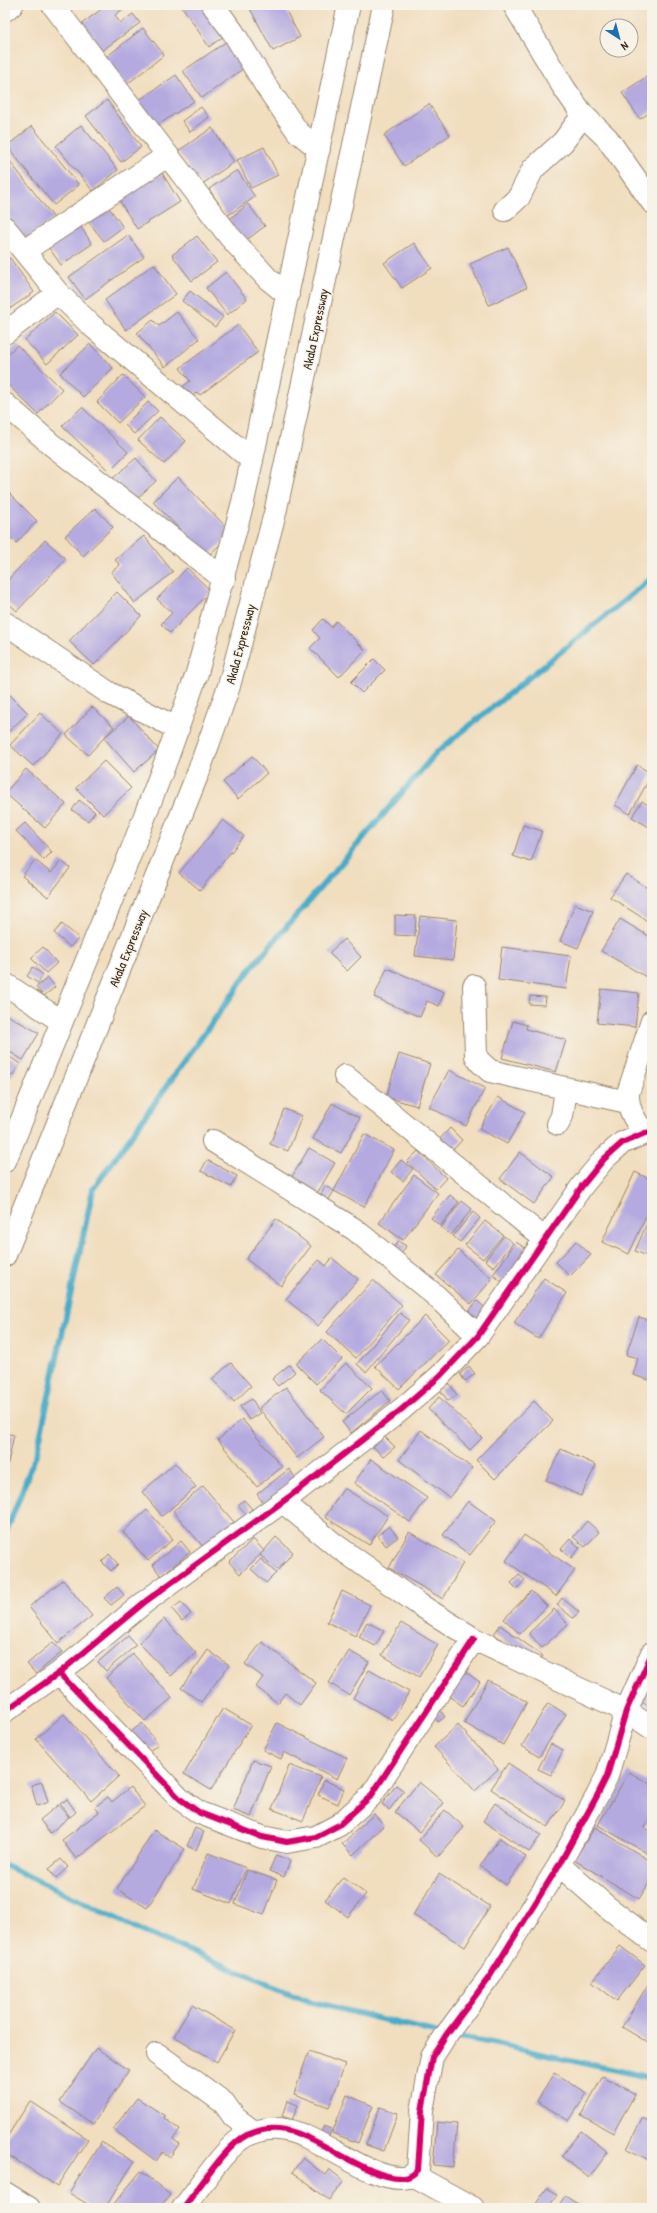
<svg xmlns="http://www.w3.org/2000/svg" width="657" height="2213" viewBox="0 0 657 2213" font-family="'Patrick Hand',sans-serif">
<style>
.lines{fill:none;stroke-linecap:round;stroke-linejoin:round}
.stream{stroke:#49acc8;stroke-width:6}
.building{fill:#b4aae0}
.minor-casing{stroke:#96846e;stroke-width:24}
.major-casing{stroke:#96846e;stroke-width:24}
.minor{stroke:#fff;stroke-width:22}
.major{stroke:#fff;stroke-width:22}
.cycleway-casing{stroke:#f7f3e8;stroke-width:8}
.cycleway{stroke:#d6006c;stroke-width:6}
.labels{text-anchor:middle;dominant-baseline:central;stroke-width:3;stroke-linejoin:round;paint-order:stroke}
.street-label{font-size:13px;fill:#3b2a1e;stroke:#f7f3e8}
</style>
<rect width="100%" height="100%" fill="#f7f3e8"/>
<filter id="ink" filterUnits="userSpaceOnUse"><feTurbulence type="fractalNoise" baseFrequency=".025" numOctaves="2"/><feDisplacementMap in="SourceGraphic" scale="8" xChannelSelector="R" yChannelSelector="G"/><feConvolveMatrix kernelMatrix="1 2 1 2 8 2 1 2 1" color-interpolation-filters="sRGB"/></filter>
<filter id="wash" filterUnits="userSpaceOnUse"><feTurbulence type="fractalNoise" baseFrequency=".012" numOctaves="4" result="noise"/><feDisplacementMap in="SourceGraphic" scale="16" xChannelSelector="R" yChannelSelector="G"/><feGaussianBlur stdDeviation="0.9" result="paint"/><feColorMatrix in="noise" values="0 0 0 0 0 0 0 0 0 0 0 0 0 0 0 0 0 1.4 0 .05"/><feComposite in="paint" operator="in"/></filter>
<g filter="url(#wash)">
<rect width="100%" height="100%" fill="#f1debf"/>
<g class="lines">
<!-- stream -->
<path class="stream" d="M5,1535L37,1452L93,1189L252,967L437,752L652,578
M5,1865L142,1931L308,2001L442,2034
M451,2036L482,2041L652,2078"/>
</g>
<g id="blocks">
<!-- building -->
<path class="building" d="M107,5H128L115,15L120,23L133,14L140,23L100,52L80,25Z
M181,5H203L224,36L209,47Z
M248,5H283L300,37L273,51Z
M143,28L164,55L126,85L105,58Z
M226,42L244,68L202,98L183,71Z
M652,73V111L640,119L622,93Z
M176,75L194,101L155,127L138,101Z
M107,100L141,147L121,162L86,116Z
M429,104L450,135L404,166L384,135Z
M201,107L209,117L190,132L182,121Z
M81,125L118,170L93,191L56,146Z
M32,126L79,185L54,205L7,146Z
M212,128L234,162L201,185L178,151Z
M264,147L278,175L251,188L237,160Z
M5,155L54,218L25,240L5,214Z
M237,170L255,197L227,216L209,189Z
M162,173L180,202L137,229L119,200Z
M248,204L265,226L244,242L228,220Z
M107,205L123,227L104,241L87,220Z
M79,224L92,244L61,265L47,245Z
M128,235L144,257L85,299L69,277Z
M197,236L217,262L192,281L172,255Z
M414,243L432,268L402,288L384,263Z
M508,247L527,287L489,305L470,264Z
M10,258L34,292L5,312V261Z
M154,264L176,294L126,330L105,300Z
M226,272L247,299L227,315L206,288Z
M190,291L223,317L215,327L182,301Z
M55,312L78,335L47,364L25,340Z
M177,312L199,339L165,367L137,333L153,320L159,326Z
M238,325L258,352L200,395L197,392L189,399L180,389L190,381L180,368Z
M90,344L113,368L83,397L60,373Z
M17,345L62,389L38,414L5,382V357Z
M123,375L145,397L118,423L97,402Z
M148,402L158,411L134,434L125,425Z
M82,407L128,452L109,471L62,426Z
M160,417L186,441L164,464L138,440Z
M136,458L156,481L133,502L112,479Z
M178,477L232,533L207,557L153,502Z
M8,492L37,521L16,543L5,532V495Z
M95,508L113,527L83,556L65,536Z
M144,536L173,572L135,603L111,572L120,565L115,560Z
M45,540L66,559L17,611L5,600V583Z
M187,568L211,591L170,633L161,624L172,613L157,599Z
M117,592L141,616L94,665L69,641Z
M323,619L331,627L336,621L365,650L339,677L310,648L320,638L313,630Z
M374,659L385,670L362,693L351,682Z
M8,693L28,713L5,735V696Z
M92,707L114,727L88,755L66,735Z
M40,713L63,734L33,766L10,745Z
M129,716L159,750L134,772L104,738Z
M252,756L267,773L238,799L223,782Z
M104,761L131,788L103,815L76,788Z
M637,765L652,774L630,814L615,805Z
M26,769L66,804L45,828L5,793Z
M79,800L95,812L88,821L72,810Z
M642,801L652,808V822L649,827L632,817Z
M223,820L244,836L200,890L179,873Z
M25,823L52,852L44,860L16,831Z
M523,825L542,831L531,862L513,856Z
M35,860L51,873L61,861L70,868L48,897L22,876Z
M626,874L652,891V924L610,897Z
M575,904L593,911L578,948L560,941Z
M395,915L416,916L415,936L395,935Z
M420,916L457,920L453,960L415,956Z
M620,919L652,938V972L648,978L601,951Z
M62,924L79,938L70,947L54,933Z
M344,939L361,957L347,971L329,953Z
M43,947L57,963L46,973L31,958Z
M502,947L571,956L566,989L498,980Z
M33,967L43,975L38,983L27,976Z
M387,968L444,992L439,1006L427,1001L420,1017L374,997Z
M48,978L55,987L44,996L36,987Z
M601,989L639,993L635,1027L597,1023Z
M530,996L546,997L545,1005L529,1004Z
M7,1015L39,1033L23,1060L5,1049V1018Z
M513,1021L527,1025L526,1029L566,1040L556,1072L502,1058Z
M399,1054L430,1064L417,1106L386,1097Z
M7,1055L20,1064L12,1076L5,1071V1059Z
M449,1070L485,1088L466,1126L429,1107Z
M498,1097L525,1112L507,1144L479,1129Z
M332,1103L360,1118L341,1153L313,1139Z
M284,1109L302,1116L288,1151L270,1144Z
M450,1128L462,1140L450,1153L438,1141Z
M364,1134L394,1150L364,1207L334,1191L328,1201L320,1197L325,1186L334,1191Z
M309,1148L335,1163L316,1195L290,1180Z
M418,1151L446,1178L436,1189L407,1162Z
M520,1152L554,1177L534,1204L500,1179Z
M207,1160L237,1176L231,1187L201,1171Z
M401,1160L413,1169L403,1181L391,1172Z
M635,1172L652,1180V1203L629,1254L602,1242Z
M414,1175L438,1193L403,1240L379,1223Z
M450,1195L459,1202L440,1226L431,1218Z
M462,1201L472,1209L451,1235L441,1227Z
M473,1212L480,1218L460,1242L453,1236Z
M652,1212V1258L635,1251Z
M276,1219L311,1246L281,1286L246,1259Z
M485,1221L503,1235L483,1259L465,1245Z
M504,1236L513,1243L494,1267L485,1260Z
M398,1241L406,1246L399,1258L391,1252Z
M576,1241L591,1255L570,1276L556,1262Z
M516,1242L528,1250L505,1284L493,1275Z
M458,1250L492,1279L471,1304L436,1275Z
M332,1258L358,1279L318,1326L286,1299L319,1260L326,1266Z
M544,1278L567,1293L538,1339L514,1323Z
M373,1280L402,1305L356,1358L327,1332Z
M477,1301L487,1309L475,1324L465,1316Z
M400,1313L409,1320L366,1372L357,1364Z
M425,1316L449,1340L399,1389L375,1366Z
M639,1317L652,1321V1381L633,1375L638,1358L626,1355Z
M322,1339L342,1359L316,1384L296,1364Z
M231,1363L251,1386L234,1402L212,1379Z
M346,1363L372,1388L346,1414L320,1390Z
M289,1365L295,1372L278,1386L272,1379Z
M469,1366L475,1374L465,1381L460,1374Z
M449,1383L457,1395L448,1401L440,1390Z
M286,1387L324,1437L297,1458L259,1408Z
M382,1390L390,1401L351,1433L342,1422Z
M439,1397L482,1438L470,1450L428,1409Z
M252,1399L260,1413L249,1420L240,1406Z
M534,1401L553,1421L495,1479L476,1460Z
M242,1419L282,1467L257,1487L218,1440Z
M421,1430L472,1468L450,1498L399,1460Z
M5,1433L14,1435L6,1472H5Z
M383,1435L395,1447L383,1457L372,1445Z
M561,1449L596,1465L581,1496L546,1480Z
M371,1459L427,1498L410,1522L354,1483Z
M175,1463L196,1487L162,1516L142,1492Z
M289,1469L296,1478L264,1504L257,1494Z
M203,1486L234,1522L204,1548L173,1511Z
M344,1488L388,1516L369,1545L325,1517Z
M244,1500L252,1509L246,1514L238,1505Z
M468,1501L496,1521L470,1555L443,1535Z
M147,1510L173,1539L148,1561L123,1532Z
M587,1521L599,1532L585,1547L573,1537Z
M389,1526L398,1537L386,1546L378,1535Z
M409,1532L463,1563L443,1599L389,1568Z
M524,1535L575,1570L556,1596L506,1561Z
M276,1537L293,1552L278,1570L260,1555Z
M253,1539L264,1551L240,1574L229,1562Z
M570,1539L580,1548L571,1558L561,1549Z
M181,1541L190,1552L161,1576L153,1565Z
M109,1554L118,1564L111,1571L102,1562Z
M261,1559L276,1573L266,1583L251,1569Z
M519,1575L525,1580L517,1589L511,1583Z
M63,1580L92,1616L58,1643L29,1607Z
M117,1587L124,1595L111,1605L104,1598Z
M342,1591L370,1605L355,1636L327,1622Z
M531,1591L547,1606L520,1634L504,1619Z
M562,1598L579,1612L573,1618L557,1605Z
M181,1602L191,1614L182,1621L172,1609Z
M554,1609L568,1624L542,1648L529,1633Z
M164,1619L196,1653L171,1676L139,1643Z
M367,1622L384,1631L375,1646L359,1637Z
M401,1623L438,1645L419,1677L382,1655Z
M500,1625L543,1656L536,1665L494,1634Z
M128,1636L136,1645L106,1671L98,1662Z
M53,1642L62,1652L36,1674L27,1664Z
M262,1642L316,1683L300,1705L285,1693L278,1703L256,1687L263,1677L245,1664Z
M208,1650L229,1665L201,1702L181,1688Z
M349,1651L369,1662L349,1695L329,1683Z
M133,1654L172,1698L145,1721L106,1678Z
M369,1670L409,1692L393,1720L353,1698Z
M464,1671L480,1682L463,1706L447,1695Z
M488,1680L527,1702L503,1745L464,1723Z
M649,1685L652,1687V1709L638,1699Z
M548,1703L566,1714L539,1757L522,1746Z
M223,1708L251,1725L211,1790L184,1774Z
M441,1711L445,1717L438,1722L434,1717Z
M64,1714L119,1776L91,1801L36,1739Z
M142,1723L158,1744L147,1753L131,1732Z
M277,1723L347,1758L337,1779L284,1752L281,1759L263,1750Z
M458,1725L498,1769L475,1791L434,1747Z
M551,1744L563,1750L551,1775L538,1769Z
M253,1760L271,1766L251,1817L233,1810Z
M508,1763L565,1801L548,1827L491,1789Z
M289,1765L321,1777L303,1821L272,1809Z
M629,1772L652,1785V1816L644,1827L652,1832V1856L598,1825Z
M324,1780L344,1789L338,1804L318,1795Z
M42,1782L48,1802L37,1806L31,1785Z
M419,1782L444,1803L420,1832L395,1812Z
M396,1785L404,1791L389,1810L382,1804Z
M130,1787L145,1806L76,1859L62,1840L99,1812L95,1807L108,1797L112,1802Z
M67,1799L76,1812L70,1817L60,1804Z
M495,1803L541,1835L529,1852L483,1821Z
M58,1805L69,1817L50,1833L40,1820Z
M445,1810L464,1827L438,1857L419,1840Z
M374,1814L384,1825L353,1855L342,1844Z
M595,1827L652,1862V1878L639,1899L574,1860Z
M195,1828L204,1832L196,1850L187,1846Z
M154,1830L185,1849L147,1908L117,1889Z
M500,1838L526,1857L506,1885L480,1866Z
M208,1853L246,1868L231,1904L193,1889Z
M276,1855L290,1861L284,1877L269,1871Z
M61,1859L68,1867L56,1878L49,1869Z
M247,1870L277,1880L264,1915L235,1904Z
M439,1874L490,1906L465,1947L413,1915Z
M343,1877L366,1894L348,1917L325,1900Z
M620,1946L645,1965L617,2001L592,1982Z
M652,1978V2045L622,2027Z
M192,2005L235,2030L217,2062L174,2036Z
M96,2048L129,2070L93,2124L60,2102Z
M309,2051L345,2064L329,2107L294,2094Z
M555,2073L587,2093L569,2121L537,2101Z
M603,2076L635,2094L613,2133L581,2115Z
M347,2095L373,2106L358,2143L332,2133Z
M137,2098L165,2116L164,2118L180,2130L173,2139L179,2144L170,2157L163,2152L156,2161L113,2129Z
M30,2101L88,2139L57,2186L5,2153V2140Z
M287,2101L298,2105L292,2120L282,2116Z
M380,2107L398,2113L384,2151L366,2145Z
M642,2118L652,2122V2161L627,2149Z
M437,2122L457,2124L453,2167L433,2165Z
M324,2126L332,2129L327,2140L319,2136Z
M581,2131L608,2152L589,2178L561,2156Z
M101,2142L134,2162L105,2208H94L69,2193Z
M303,2158L325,2175L329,2169L344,2181L329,2200L292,2172Z
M141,2171L170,2195L159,2208H113L111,2207Z
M547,2188L557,2195L548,2208H533Z
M565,2196L584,2208H557Z"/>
</g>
</g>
<g filter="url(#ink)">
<use href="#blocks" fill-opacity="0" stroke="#96846e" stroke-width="1"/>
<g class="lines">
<defs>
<path id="minor" d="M53,5L230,237L268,279L288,295
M213,5L233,32L266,86L298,132L319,149
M514,5L564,88L583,115L607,138L652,202
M505,210L519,197L533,169L563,142L583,115
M5,228L58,293L91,325L252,460
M24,251L167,156
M5,333L58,293
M5,404L52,445L224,579
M5,623L109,693L178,729
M5,984L61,1021
M474,986L476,1056L480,1062L490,1071L627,1102
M345,1076L546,1240
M558,1124L562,1116L566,1090
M644,1133C635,1120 627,1109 628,1093L652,1021
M213,1141L354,1229L435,1295L478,1336
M283,1502L334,1544L420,1605L474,1639L626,1711L652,1728
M59,1673L180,1799L200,1813L262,1837L287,1842L316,1837L339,1825L371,1796L474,1639
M5,1711L59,1673L146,1601L289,1497L402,1409L440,1376L478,1336L582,1186L604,1159L622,1143L645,1133L652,1132
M559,1865L606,1906L652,1941
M157,2054L224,2103L234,2117L254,2132
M413,2175L473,2208
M5,2193L29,2208
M183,2208C199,2189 226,2145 247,2135C256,2131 269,2128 279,2129C316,2132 367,2180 403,2178C409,2178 414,2174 418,2170L422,2111L432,2057L446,2035L490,1976L559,1865L597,1796L607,1776L626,1711L652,1653"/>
<path id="major" d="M5,10L12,5
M5,1161L129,857L167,758L197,673L243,502L349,5
M5,1255L198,773L229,686L275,513L384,5"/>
</defs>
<!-- minor casing -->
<use href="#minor" class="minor-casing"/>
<!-- major casing -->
<use href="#major" class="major-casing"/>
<!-- minor -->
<use href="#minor" class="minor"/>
<!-- major -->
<use href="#major" class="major"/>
<defs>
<path id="cycleway" d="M59,1673L180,1799L200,1813L262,1837L287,1842L316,1837L339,1825L371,1796L474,1639
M5,1711L59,1673L146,1601L289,1497L402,1409L440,1376L478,1336L582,1186L604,1159L622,1143L645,1133L652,1132
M183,2208C199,2189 226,2145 247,2135C256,2131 269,2128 279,2129C316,2132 367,2180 403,2178C409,2178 414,2174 418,2170L422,2111L432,2057L446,2035L490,1976L559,1865L597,1796L607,1776L626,1711L652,1653"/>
</defs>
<!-- cycleway casing -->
<use href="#cycleway" class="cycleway-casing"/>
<!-- cycleway -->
<use href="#cycleway" class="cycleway"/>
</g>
</g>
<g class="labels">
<!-- street labels -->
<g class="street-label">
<text transform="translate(315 329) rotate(-78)">Akala Expressway</text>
<text transform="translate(240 644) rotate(-75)">Akala Expressway</text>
<text transform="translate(128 948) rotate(-68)">Akala Expressway</text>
</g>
</g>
<!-- margin -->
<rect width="657" height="2213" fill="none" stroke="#f7f3e8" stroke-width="20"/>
<!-- north arrow -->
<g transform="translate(619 38) rotate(144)"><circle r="19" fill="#f7f3e8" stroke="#aca397"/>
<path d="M0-3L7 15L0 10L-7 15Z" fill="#1f6fb2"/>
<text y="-6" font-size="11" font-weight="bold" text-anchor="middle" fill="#3b2a1e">N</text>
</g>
</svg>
